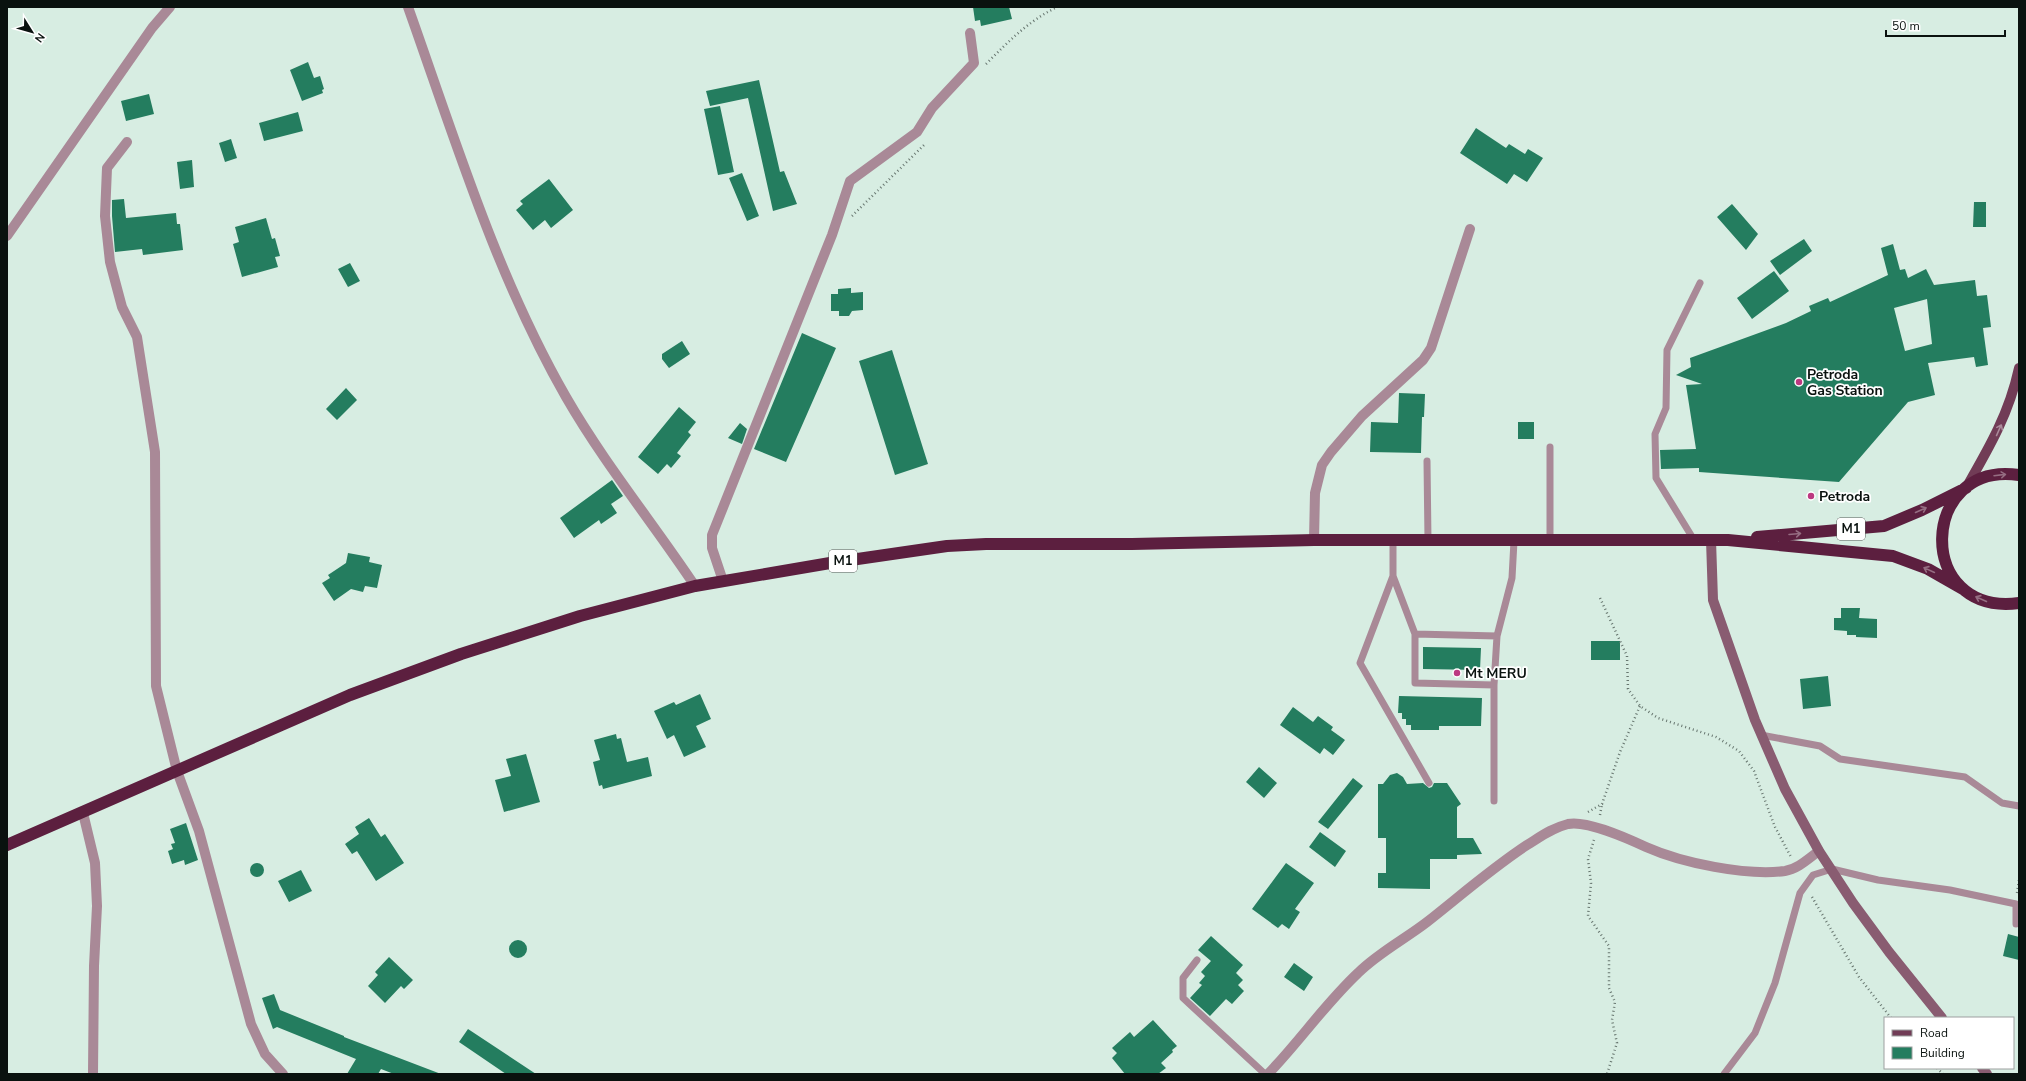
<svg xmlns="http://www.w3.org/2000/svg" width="2026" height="1081" viewBox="0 0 2026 1081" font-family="'Nunito Sans',sans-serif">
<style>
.building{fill:#247d5f;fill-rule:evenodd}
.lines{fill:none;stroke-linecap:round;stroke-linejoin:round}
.path{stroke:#687770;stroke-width:2.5;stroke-dasharray:1 3;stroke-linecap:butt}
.lane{stroke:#a98997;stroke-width:7}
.street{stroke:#a98997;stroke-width:10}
.secondary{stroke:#895c71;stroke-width:10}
.primary{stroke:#713c56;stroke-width:10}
.highway{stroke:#5c1f3f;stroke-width:12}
.oneway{stroke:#aa8a9a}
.oneway2{stroke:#956d82}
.poi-dot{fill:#bc3981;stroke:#fff;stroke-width:1.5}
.labels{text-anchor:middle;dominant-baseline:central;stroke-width:3.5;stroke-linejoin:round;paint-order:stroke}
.shield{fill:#fff;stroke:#545957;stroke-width:1}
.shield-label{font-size:13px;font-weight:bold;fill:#0a120f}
.poi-label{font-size:14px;font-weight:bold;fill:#0a120f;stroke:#fff;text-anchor:start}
</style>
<rect width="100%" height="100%" fill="#d7ede2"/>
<!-- building -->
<path class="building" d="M973,7H1009L1012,19L981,26L980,20L975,21Z
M308,62L314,78L320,76L324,89L322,90L323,93L302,101L290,70Z
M759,80L780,172L784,171L797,204L773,211L748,98L710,106L706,91Z
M149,94L154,114L126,121L121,101Z
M720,106L734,172L718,175L704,109Z
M298,112L303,131L264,141L259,123Z
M1476,128L1506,148L1509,144L1525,154L1528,149L1543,158L1527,182L1514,174L1507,184L1460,153Z
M231,139L237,158L225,162L219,143Z
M192,160L194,187L180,189L177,162Z
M742,173L759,216L747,221L729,178Z
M549,179L573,210L551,228L545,220L533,230L516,210L523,204L520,201Z
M124,199L126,218L176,213L177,224H180L183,250L143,255L142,249L115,252L112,216V200Z
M1974,202H1986V227H1973Z
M1732,204L1758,234L1746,250L1717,217Z
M266,218L272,239L275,238L280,256L275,257L278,267L242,277L233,244L239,242L235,227Z
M1804,239L1812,251L1780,275L1770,261Z
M1893,244L1900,270L1905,269L1908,278L1926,269L1934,285L1975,280L1977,296L1987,295L1991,327L1983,328L1988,365L1976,367L1974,357L1928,363L1935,395L1908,402L1839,482L1699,472V468L1661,469L1660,450L1696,449L1686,385L1702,384L1676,375L1691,367L1690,358L1786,323L1811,311L1809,306L1828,298L1830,302L1888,275L1881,248ZM1927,299L1932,344L1905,351L1894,308Z
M350,263L360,281L348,287L338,269Z
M1774,271L1789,291L1752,319L1737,298Z
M851,288V293L863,292V310L852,311L849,316H839V311H831V294H838V289Z
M802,333L836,348L786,462L754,449Z
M682,341L690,354L669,368L662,359V354Z
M892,350L928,464L895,475L859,361Z
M346,388L357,400L337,420L326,409Z
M1399,393L1425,394L1424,417H1422L1421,453L1370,452L1371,422L1398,423Z
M679,407L696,422L688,432L691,435L677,453L681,456L671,468L667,464L658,474L638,457Z
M1518,422H1534V439H1518Z
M740,423L747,429L742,444L728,438Z
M612,480L623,496L611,504L617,513L601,524L599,520L574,538L560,518Z
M348,553L370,557L369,562L382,565L377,588L365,586L363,592L351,589L334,601L322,583L330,578L328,575L346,563Z
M1841,608H1860L1859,618L1877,619V638L1856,637V635H1847V631L1834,630V618H1841Z
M1591,641H1620V660H1591Z
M1423,647L1481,648L1480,670L1423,669Z
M1828,676L1831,706L1803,709L1800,679Z
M700,694L711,719L696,726L706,747L684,757L674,735L667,739L654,711L674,702L676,705Z
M1399,696L1482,698L1481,726H1439V730H1411V725H1406V719H1402V713H1398Z
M1293,707L1313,722L1318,716L1333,727L1331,730L1345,740L1333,755L1324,748L1320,754L1280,725Z
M616,734L617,739L621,738L627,762L648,757L652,776L603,789L602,785L599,786L593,762L600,760L594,740Z
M526,754L540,802L504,812L495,780L511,776L506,759Z
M1259,767L1277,783L1264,798L1246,782Z
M1397,773L1403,777L1407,784L1423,783L1429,788L1432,787L1434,783H1447L1461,804L1457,807V838H1473L1482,854L1457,855V859H1430V889L1378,888V873H1386V838H1378V784H1383L1390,775Z
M1353,778L1363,786L1328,829L1318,822Z
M369,818L381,837L385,834L404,863L376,881L357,851L352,854L345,844L359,834L355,827Z
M186,823L198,860L185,865L184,860L172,864L168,851L173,849L171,844L175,843L170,829Z
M1320,832L1346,851L1335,867L1309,847Z
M1286,863L1314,883L1295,909L1300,912L1289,929L1282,924L1278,928L1252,909Z
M250 870a7 7 0 1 1 14 0a7 7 0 1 1-14 0Z
M301,870L312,891L289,902L278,881Z
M2008,934L2019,937V960L2003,956Z
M1211,936L1243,965L1236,973L1243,980L1238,985L1244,991L1232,1004L1226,999L1210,1016L1190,998L1202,985L1199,983L1205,976L1201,972L1211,961L1198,950Z
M509 949a9 9 0 1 1 18 0a9 9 0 1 1-18 0Z
M389,957L413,980L404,989L401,986L385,1003L368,986L378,975L375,972Z
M1294,963L1313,977L1304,991L1284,977Z
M274,994L280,1010L344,1036V1037L441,1074H394L381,1069L378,1074H347L356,1059L277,1027L273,1029L262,998Z
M1153,1020L1177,1046L1172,1050L1173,1052L1161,1063L1166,1068L1158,1074H1125L1112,1058L1117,1053L1112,1048L1130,1032L1134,1037Z
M468,1029L536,1074H506L459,1042Z"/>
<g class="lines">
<!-- path -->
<path class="path" d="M986,64C1009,41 1027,22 1057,7
M852,216L924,145
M1600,598L1627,656L1628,689L1640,706L1658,718L1716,737L1739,751L1754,771L1775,827L1791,857
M1588,812L1602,804L1620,752L1640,706
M1600,815L1602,804
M1594,840L1588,859L1591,883L1588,916L1609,946V988L1615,1002L1612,1020L1617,1043L1607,1074
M2017,893L2019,880
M1812,897L1859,977L1891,1018
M1937,1068L1943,1074"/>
<!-- lane -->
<path class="lane" d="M1550,447V540
M1427,461L1428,540
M1393,540V576L1415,634L1497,636L1512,578L1514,541
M1694,540L1656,478L1655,434L1666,408L1667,350L1700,283
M1393,576L1360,663L1429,783
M1415,634V683L1494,685L1497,636
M1494,685V801
M1761,735L1820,746L1840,759L1965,777L2002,803L2019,806
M1197,960L1183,978V998L1265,1074
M1724,1074L1755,1033L1775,983L1800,893L1813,875L1832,869L1878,880L1950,890L2016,904V924"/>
<!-- street -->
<path class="street" d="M408,7C455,139 496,275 566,397C604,463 653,523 695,586
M127,142L107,168L105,216L110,262L122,307L137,337L155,452L156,686L177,771L199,831L251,1024L265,1054L283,1074
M7,236L152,28L170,7
M1314,540L1315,493L1322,465L1331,452L1362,416L1423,360L1431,348L1470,229
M723,581L712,548V535L832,235L850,181L917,132L932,108L974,63L970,33
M83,813L95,863L97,906L94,966L93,1074
M1268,1074C1299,1042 1325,1004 1358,973C1378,953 1405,939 1427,922C1460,896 1492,868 1527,845C1540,837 1552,828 1568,824C1586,820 1629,839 1646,847C1682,863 1746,876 1785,871C1798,869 1809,858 1819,851"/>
<!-- secondary -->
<path class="secondary" d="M1711,540L1713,600L1755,720L1785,789L1819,851L1853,903L1889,952L1942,1018
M1982,1068L1987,1074"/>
<!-- primary -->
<path class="primary" d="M1966,488C1989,448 2009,414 2019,368"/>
<!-- highway -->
<path class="highway" d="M2019,475C1919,460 1914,617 2019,603
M1757,537L1884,526L1922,510L1966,488
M7,845L350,695L461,654L580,616L695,586L830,563L947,546L986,544H1132L1314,540H1728L1893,556L1928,569L1963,589"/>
</g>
<!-- one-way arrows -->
<defs><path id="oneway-shaft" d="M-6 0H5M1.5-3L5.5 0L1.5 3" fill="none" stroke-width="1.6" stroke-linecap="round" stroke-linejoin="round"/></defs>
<use class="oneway" href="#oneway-shaft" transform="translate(1999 430) rotate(-66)"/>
<g class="oneway2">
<use href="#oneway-shaft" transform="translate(2000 475) rotate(-7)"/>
<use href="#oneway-shaft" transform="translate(1921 510) rotate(-24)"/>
<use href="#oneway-shaft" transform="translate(1795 534) rotate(-5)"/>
<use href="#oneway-shaft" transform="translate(1929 570) rotate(-155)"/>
<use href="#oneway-shaft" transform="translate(1981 599) rotate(-156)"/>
</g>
<!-- markers -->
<g class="poi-dot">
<circle cx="1799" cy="382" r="4"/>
<circle cx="1811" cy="496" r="4"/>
<circle cx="1457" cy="673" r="4"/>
</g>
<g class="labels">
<!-- shield labels -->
<g class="shield">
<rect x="1837" y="518" width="28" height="22" rx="3"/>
<rect x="829" y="550" width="28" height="22" rx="3"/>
</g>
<g class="shield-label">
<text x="1851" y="529">M1</text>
<text x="843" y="561">M1</text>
</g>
<!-- poi labels -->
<g class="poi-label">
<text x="1807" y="374">Petroda<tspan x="1807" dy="16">Gas Station</tspan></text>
<text x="1819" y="496">Petroda</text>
<text x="1465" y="673">Mt MERU</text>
</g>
</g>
<!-- border -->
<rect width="2026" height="1081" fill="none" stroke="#0a120f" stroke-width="16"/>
<!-- legend -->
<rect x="1884" y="1017" width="130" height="52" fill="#ffffff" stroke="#9da09f"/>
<rect x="1892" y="1030" width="20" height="6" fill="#713c56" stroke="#9da09f"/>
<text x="1920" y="1037" font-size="12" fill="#0a120f">Road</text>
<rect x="1892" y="1047" width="20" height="12" fill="#247d5f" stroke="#9da09f"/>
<text x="1920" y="1057" font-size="12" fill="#0a120f">Building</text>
<!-- north arrow -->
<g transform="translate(32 32) rotate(127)" stroke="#ffffff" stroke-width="3" paint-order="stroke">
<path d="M0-3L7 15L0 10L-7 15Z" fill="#0a120f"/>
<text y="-6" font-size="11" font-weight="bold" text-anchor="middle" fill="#0a120f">N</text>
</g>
<!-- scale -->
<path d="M1886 30v6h119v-6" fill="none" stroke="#0a120f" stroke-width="2"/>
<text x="1892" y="30" font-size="12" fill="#0a120f" stroke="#ffffff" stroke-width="3" paint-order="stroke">50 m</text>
</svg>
